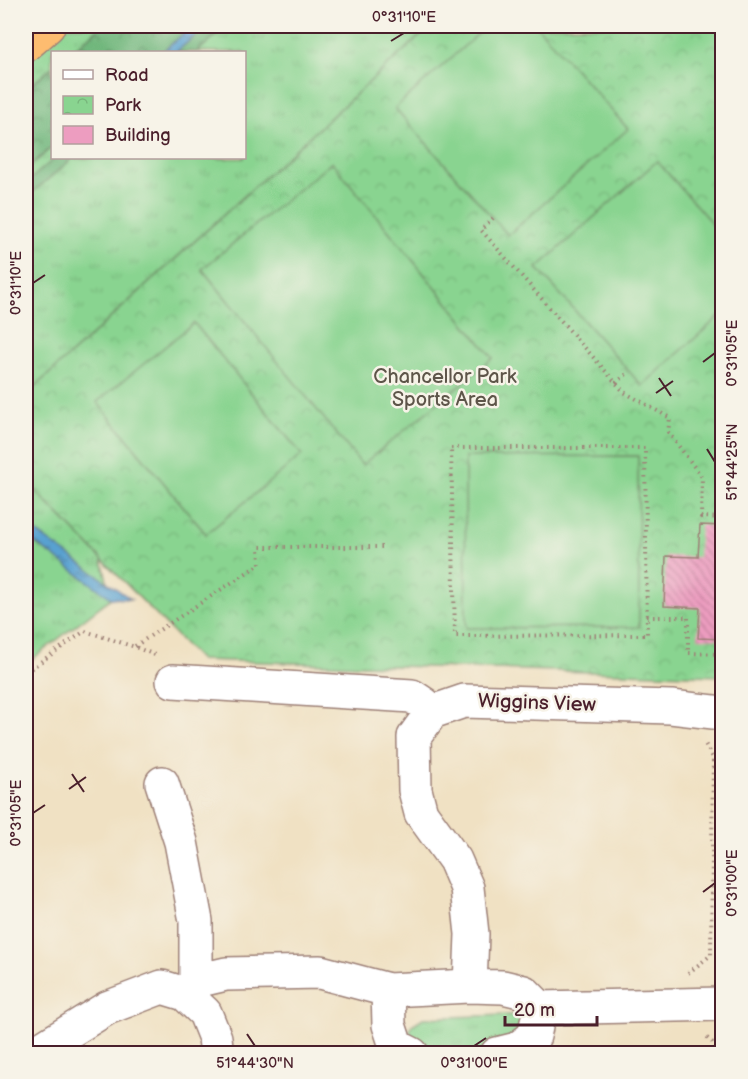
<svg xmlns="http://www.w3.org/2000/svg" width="748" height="1079" viewBox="0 0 748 1079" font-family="'Balsamiq Sans',sans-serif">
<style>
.grass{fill:url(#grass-tufts);stroke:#6a7a5e;stroke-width:1.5;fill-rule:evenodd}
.forest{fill:url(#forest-crowns);stroke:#5c6a52;stroke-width:1.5}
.park{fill:url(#park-crowns);stroke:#6a7a5e;stroke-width:1.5}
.pitch{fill:#89d490;stroke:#6a7a5e;stroke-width:1.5}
.water{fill:url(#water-ripples);stroke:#52607e;stroke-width:1.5}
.building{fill:url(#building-back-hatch)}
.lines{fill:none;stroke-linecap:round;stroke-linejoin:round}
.minor-casing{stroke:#9d8077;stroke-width:36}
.highway-casing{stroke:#9d8077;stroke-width:36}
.path{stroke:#9d8077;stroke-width:4;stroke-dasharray:1.5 4.5;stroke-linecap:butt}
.minor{stroke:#fff;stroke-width:33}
.highway{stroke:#fdbc6f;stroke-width:33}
.ticks{fill:none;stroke:#4a1f2b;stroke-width:2}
.labels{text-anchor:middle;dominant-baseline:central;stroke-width:5;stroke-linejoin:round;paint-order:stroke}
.park-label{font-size:20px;fill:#5d5549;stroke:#f7f3e8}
.street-label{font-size:20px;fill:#4a1f2b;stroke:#f7f3e8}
.neatline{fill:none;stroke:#4a1f2b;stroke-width:2}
.ticks-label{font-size:15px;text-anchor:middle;fill:#4a1f2b}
</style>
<defs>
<pattern id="grass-tufts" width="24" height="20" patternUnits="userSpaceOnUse" patternTransform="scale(1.5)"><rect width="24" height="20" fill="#89d490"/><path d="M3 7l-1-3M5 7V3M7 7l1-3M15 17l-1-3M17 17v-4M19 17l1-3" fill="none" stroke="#78b67c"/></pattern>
<pattern id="forest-crowns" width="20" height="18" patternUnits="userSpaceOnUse" patternTransform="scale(1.5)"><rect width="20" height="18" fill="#6eb67a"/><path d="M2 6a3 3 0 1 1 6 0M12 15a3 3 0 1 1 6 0" fill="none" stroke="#5c9364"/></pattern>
<pattern id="park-crowns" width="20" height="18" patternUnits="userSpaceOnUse" patternTransform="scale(1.5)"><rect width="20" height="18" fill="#89d490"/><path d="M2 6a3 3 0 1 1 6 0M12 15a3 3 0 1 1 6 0" fill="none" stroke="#78b67c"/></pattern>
<pattern id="water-ripples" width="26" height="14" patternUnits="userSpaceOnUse" patternTransform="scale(1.5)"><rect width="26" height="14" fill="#59a1d0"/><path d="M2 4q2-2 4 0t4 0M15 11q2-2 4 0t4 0" fill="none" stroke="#4c83a9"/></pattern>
<pattern id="building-back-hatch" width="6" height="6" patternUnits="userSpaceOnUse" patternTransform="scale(1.5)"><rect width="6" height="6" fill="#ed9dc0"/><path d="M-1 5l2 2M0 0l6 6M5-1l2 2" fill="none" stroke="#c27f9c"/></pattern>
</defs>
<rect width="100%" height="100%" fill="#f7f3e8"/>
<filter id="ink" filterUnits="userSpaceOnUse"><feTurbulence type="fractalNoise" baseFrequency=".0167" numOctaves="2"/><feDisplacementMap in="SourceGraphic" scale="12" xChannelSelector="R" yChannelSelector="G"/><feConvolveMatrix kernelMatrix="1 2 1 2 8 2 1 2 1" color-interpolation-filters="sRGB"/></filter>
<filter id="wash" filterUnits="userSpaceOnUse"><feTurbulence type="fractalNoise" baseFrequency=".008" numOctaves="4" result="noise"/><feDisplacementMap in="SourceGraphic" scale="24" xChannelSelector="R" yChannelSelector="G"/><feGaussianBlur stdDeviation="1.35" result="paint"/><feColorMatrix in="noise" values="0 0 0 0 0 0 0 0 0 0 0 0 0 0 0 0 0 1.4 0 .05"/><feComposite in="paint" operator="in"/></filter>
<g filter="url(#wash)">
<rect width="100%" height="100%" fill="#f0e1c3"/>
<!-- grass -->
<path class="grass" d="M26,26H431L26,395ZM52,52H244V158H52Z
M26,481L102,559L111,598L26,664Z
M506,1015H519L529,1024L521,1054L416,1053L408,1037L412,1025L423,1018Z"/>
<!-- forest -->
<path class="forest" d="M101,26H193L162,52H71Z
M207,26H227L197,52H176Z
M52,67V147L26,170V89Z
M55,158H73L26,198V183Z"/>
<!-- park -->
<path class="park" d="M431,26H722V676L200,660L26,481V395Z"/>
<!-- pitch -->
<path class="pitch" d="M487,26H537L628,129L508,235L395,108Z
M657,161L722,235V314L642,386L537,268Z
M332,162L493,358L362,465L202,269Z
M194,323L302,455L206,534L97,402Z
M638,456L639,627L466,628L465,457Z"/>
<!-- water -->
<path class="water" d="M193,26H207L176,52H162Z
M26,525L131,599L111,598L27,537L26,535Z"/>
<g id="blocks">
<!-- building -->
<path class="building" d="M700,525L723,526V639L698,638L700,608L664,606L666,556L698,557Z"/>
</g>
</g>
<g filter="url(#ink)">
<use href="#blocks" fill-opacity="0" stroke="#9d8077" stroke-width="1.5"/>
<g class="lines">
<defs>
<path id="minor" d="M173,681L412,696L424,704L432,712
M162,783L181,842L196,921V981
M470,986L472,934L467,888L455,860L421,813L415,790L414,737L432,712L464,701L671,707L722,713
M388,990L389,1025L396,1046L412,1054
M185,994L196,981L226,974L320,972L388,990L470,986L503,987L524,992L540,1008L722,1004
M33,1054L107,1008L162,987L185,994L205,1013L215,1038L217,1054
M497,1054L517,1049L534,1036L540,1008"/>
<path id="highway" d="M26,45L48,26"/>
</defs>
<!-- minor casing -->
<use href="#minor" class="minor-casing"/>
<!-- highway casing -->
<use href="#highway" class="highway-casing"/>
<!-- path -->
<path class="path" d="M493,218L481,230L624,392L670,418L668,432L702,477L701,517L722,518
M616,383L629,372
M451,448H645L647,635L455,636Z
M647,617H688V653L722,654
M135,646L260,564L259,547H382
M26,672L85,631L135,647L155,655
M688,973L711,955L713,758L704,742
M707,1038L712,1042L717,1054"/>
<!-- minor -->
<use href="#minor" class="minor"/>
<!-- highway -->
<use href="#highway" class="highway"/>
</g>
</g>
<!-- ticks -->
<path class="ticks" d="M391,41L404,33M33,283L45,275M703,362L715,353M659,378L671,396M656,393L673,381M707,449L715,462M72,774L84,792M69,789L86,777M33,813L45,805M703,892L715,883M247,1034L255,1046M474,1046L486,1038"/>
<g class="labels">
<!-- park labels -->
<g class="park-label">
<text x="445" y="377">Chancellor Park<tspan x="445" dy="23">Sports Area</tspan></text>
</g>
<!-- street labels -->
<g class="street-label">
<text transform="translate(537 703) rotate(2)">Wiggins View</text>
</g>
</g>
<!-- margin -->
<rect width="748" height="1079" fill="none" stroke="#f7f3e8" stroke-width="66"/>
<!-- legend -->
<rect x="51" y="51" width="195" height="108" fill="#f7f3e8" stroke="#b29e9c" stroke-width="1.5"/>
<rect x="63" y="70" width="30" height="9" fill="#ffffff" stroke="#b29e9c" stroke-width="1.5"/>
<text x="105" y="81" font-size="18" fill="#4a1f2b">Road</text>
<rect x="63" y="96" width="30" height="18" fill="url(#park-crowns)" stroke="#b29e9c" stroke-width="1.5"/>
<text x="105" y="111" font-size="18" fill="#4a1f2b">Park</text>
<rect x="63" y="126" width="30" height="18" fill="#ed9dc0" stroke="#b29e9c" stroke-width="1.5"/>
<text x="105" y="141" font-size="18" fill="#4a1f2b">Building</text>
<!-- scale -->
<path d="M505 1016v9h92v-9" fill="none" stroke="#4a1f2b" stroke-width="3"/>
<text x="514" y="1016" font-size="18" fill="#4a1f2b" stroke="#f7f3e8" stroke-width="4.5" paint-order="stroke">20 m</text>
<rect x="33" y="33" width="682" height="1013" class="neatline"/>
<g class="ticks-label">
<text x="404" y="22">0°31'10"E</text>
<text transform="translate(16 283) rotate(-90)" y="5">0°31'10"E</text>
<text transform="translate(732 353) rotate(-90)" y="5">0°31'05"E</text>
<text transform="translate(732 462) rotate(-90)" y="5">51°44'25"N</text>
<text transform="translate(16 813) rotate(-90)" y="5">0°31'05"E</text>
<text transform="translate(732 883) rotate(-90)" y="5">0°31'00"E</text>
<text x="255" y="1068">51°44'30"N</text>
<text x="474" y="1068">0°31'00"E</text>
</g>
</svg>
